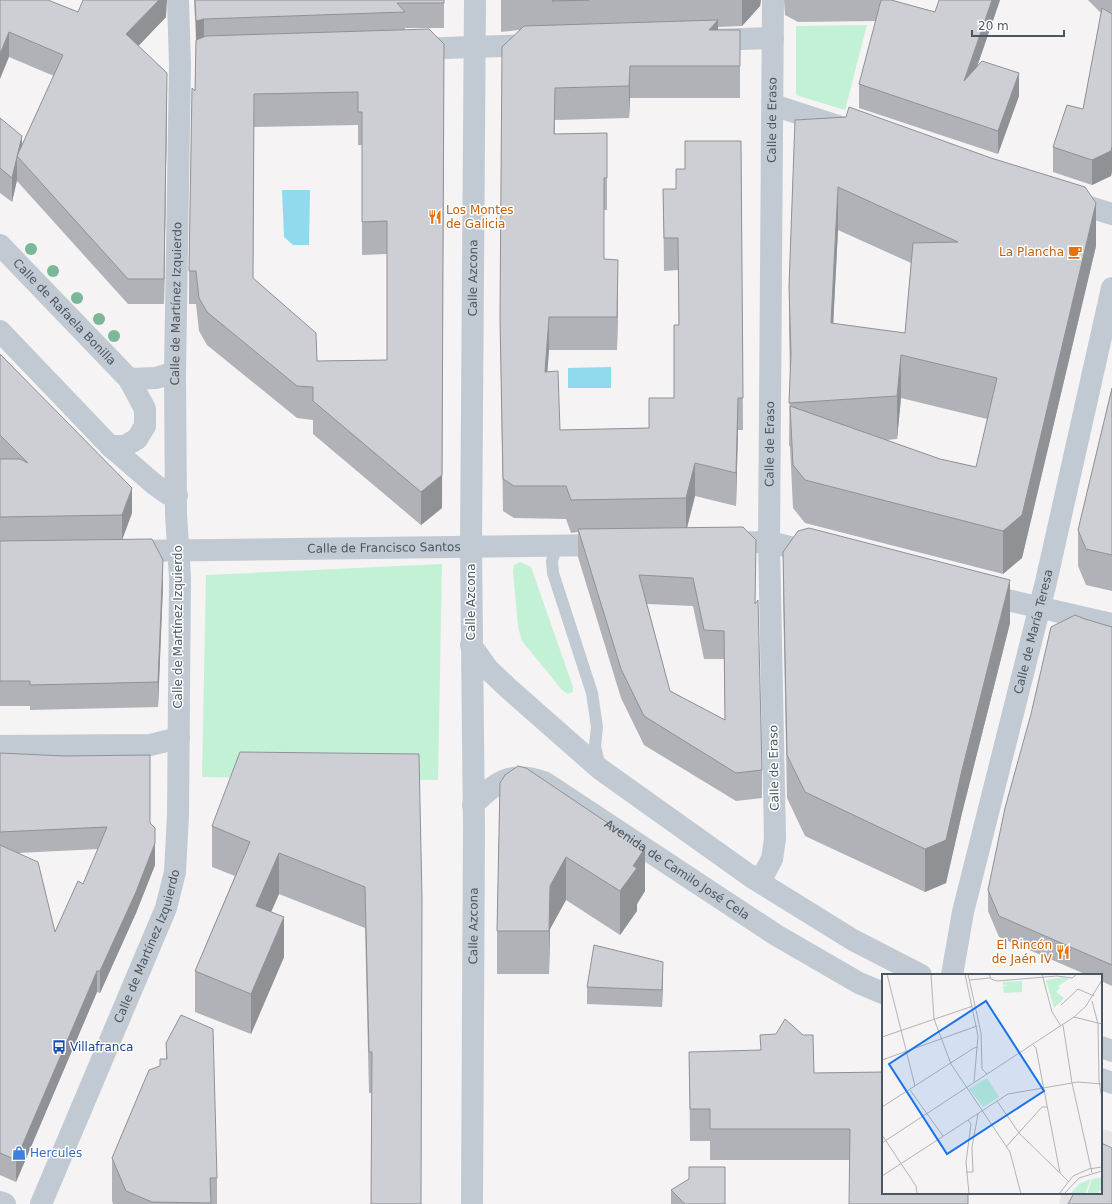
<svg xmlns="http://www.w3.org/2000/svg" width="1112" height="1204" viewBox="0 0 1112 1204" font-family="'DejaVu Sans',sans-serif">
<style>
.education{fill:#e6e4e5}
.green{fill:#c3f1d5}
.water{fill:#90daee}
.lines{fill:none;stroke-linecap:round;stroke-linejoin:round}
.service{stroke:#c1cad2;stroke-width:12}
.minor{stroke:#c1cad2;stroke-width:22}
.tertiary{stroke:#c1cad2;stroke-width:22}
.tree{fill:#7bb799}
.wall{fill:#b0b2b7;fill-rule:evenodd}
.shaded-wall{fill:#909195}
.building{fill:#cdcfd5;stroke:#909195;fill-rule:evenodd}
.labels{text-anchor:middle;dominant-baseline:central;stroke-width:3;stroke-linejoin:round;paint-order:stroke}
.street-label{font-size:12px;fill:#4a5661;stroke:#fff}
.food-label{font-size:12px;fill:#c56008;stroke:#fff;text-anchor:end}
.transit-label{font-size:12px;fill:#164399;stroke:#fff;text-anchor:start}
.shop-label{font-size:12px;fill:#366cbe;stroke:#fff;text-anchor:start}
.inset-road{fill:none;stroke:#b1b4b9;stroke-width:1}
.view{fill:#1a73e8;fill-opacity:0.15;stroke:#1a73e8;stroke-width:2}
.inset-edge{fill:none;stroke:#4a5661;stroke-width:2}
</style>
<rect width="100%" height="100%" fill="#f5f3f3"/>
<!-- education -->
<path class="education" d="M1101,1128L1112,1132V1204H1059L1062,1193H1101Z"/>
<!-- green -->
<path class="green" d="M867,25L845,110L796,95V26Z
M520,562L531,567L573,687V692L568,694L562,690L522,641L518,627L513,571L514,565Z
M442,564L438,780L202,777L206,575Z"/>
<!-- water -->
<path class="water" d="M282,190H310L309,245H293L284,237Z
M611,367V388H568V368Z"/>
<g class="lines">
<!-- service -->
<path class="service" d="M557,545L552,561L553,573L592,693L597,727L595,746L600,768"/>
<!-- minor -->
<g class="minor">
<path d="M710,40L773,38"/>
<path d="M415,49L532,45"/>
<path d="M773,105L844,128"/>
<path d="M1067,200L1112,214"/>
<path id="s1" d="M0,245L129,379L156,378L175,372"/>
<path d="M0,331L110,446L154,484L168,494L177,495"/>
<path d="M110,446H125L137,439L145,426V409L129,379"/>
<path d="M727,543L769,542L815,553"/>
<path id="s2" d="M129,551L608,545"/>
<path d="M981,594L1112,624"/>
<path d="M471,645L488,669L508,688L600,769L753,878L853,940L921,975"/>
<path d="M0,746L150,745L179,738"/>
<path id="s3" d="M473,805C496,782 510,770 544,782L776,935L859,983L883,993"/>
<path id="s4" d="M753,878L764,874L772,859L775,839L769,542L773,0"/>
<path id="s5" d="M952,975L963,912L1046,582L1112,288"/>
<path d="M1101,1047L1112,1051"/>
<path d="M1101,1079L1112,1083"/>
<path d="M0,1202L5,1204"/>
</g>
<!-- tertiary -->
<g class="tertiary">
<path id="s6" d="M41,1204L166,908L175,872L178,815L180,578L176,514L175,372L180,65L178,0"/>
<path id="s7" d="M472,1204L474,828L471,547L475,0"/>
</g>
</g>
<!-- trees -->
<g class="tree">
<circle cx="31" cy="249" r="6"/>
<circle cx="53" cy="271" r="6"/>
<circle cx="77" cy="298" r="6"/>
<circle cx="99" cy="319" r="6"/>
<circle cx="114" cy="336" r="6"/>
</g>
<!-- wall -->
<path class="wall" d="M0,0L78,12L166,17L138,46L167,98L164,304H128L17,181V180L12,202L0,193V118L22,147L54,76L9,57Z
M194,0H444V28H405L442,508L421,525L313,434V420L297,418L207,345L199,331L196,304H189V271L195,91L196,40ZM358,125V145H362V255L387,254V360L317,361L253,278L254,127Z
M501,0H761L760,6L742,26L718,27V30H740V98H630L629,118L555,120V134L607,133V210H604V259L618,292L617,350H549L547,372L560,430L649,428L674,398L679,325L678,270L664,271L663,189H676L685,169L741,141L743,430H738L736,506L695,496L687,528L755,604L762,770V798L736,801L644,745L621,698L578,557V532L571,533L566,519L514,518L503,511L500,318L519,30L501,32ZM647,604L693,606L704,659H724L725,720L670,691Z
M784,0H891L935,12L1000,0L977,67L1019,96L998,154L859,108V84L876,21L798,22L785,15Z
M1088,0H1112V171L1111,176L1092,185L1053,172V147L1083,109L1101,13Z
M795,120L1096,246L1022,558L1003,574L805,523L793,508L790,446H789L790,378L789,330V287ZM838,230L911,263L905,333L833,324ZM901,398L987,419L976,467L940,459L886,440L897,439Z
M0,354L132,513L122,540L163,585L158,707L30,710V706H0Z
M1112,388V591L1086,585L1078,566V530Z
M783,552L1010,623L962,813L946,883L925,892L805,836L787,798L783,595Z
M1085,619L1112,627V986L1101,981V975H1087L999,937L988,911V890Z
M0,753L150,823L155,865L136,913L100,993L97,992L16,1182L0,1175ZM98,849L83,884L55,932L18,853Z
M419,754L372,1093H369L365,928L279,894L271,912L284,957L251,1034L195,1012V971L235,876L212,867V826Z
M500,783L645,891L637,904V911L620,935L566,900L550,929L549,974H497V931Z
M663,979L662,1007L587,1004V987Z
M166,1043L217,1178V1204H113L112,1201V1158L160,1066L166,1059Z
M689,1052L814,1073L883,1072L850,1160H710V1141H690Z
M671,1190L725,1204H671Z"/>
<!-- shaded-wall -->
<path class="shaded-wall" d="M159,0H167L166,17L126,59V34Z
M742,0H761L760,6L742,26Z
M992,0H1000L964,104V81Z
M204,19V44L196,46V21Z
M718,20V52L709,30Z
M9,32V57L0,79V54Z
M444,44L442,508L421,525V492Z
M630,66V98L629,118V86Z
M167,73V98L164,304V279Z
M1019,73V96L998,154V131Z
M22,136V161L17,156V180L12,202V178Z
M1112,146V171L1111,176L1092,185V160Z
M838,187V230L831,367V323Z
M1096,203V246L1022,558L1003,574V531Z
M618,260V292L617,350V317Z
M549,317V350L545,404V372Z
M901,355V398L897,439V396Z
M738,398V430L736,506V473Z
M695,463V496L686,531V498Z
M132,488V513L122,540V515Z
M163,560V585L158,707V682Z
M1010,580V623L962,813L946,883L925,892V849L962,770Z
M155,843V865L136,913L100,993V971Z
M645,848V891L637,904V911L620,935V891L633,866Z
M279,853V894L256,946V906Z
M566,857V900L550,929L549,974V931L550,886Z
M284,917V957L251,1034V994Z
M663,962V979L662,1007V990Z
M97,971V992L16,1182V1160Z"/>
<!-- building -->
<path class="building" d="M0,0H48L78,12L83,0H159L126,34L167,73L164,279H128L17,156L63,55L9,32L0,54Z
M195,0H444V3H397L405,12L204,19L196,21Z
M553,0H589L552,1Z
M881,0H891L935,12L939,0H992L964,81L982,61L1019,73L998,131L859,84Z
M1102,8L1112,14V146L1111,151L1092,160L1053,147L1067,105L1083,109Z
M718,20L709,30H740V66H630L629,86L555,88L554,134L607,133V178H604V259L618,260L617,317H549L545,372L558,371L560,430L649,428V398H674V325H679L678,238H664L663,189H676V169H685V141H741L743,398H738L736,473L695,463L686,498L571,500L566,486H514L503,479L500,318L502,47L524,26Z
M429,29L444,44L442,475L421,492L313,401V387L297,386L207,312L199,298L196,271H189L192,88L195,91L196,40L206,36ZM358,92V112H362V222L387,221V360L317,361L316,333L253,278L254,94Z
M849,107L991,158L1085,187L1096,203L1022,515L1003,531L805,480L793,465L790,406L940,459L976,467L997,378L901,355L897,396L789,403L791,354L789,287L795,120L846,117ZM838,187L958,242L913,243L905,333L831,323Z
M0,118L22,136L12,178L0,168Z
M0,354L132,488L122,515L0,517V459H20L28,463L0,435Z
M1112,388V555L1086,549L1078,530Z
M743,527L756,540L755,604L758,600L762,770L736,773L644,716L621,669L578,529ZM639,575L693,578L704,630L724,631L725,720L670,691Z
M809,528L1010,580L962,770L946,840L925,849L805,792L787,755L783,552L798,531Z
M152,539L163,560L158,682L30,685V681H0V541Z
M1075,615L1085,619L1112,627V965L999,916L988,890L1005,808L1031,714L1051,627Z
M240,752L419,754L422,899L421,1204H371L372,1052H369L365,887L279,853L256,906L284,917L251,994L195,971L250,842L212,826Z
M0,753L64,756L150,755V823L155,828V843L136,892L100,971H97L16,1160L0,1153V845L38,862L55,932L78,881L83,884L107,827L0,832Z
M518,766L526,768L645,848L633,866L637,868L620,891L566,857L550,886L549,931H497L500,783L505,775Z
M594,945L663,962L662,990L587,987Z
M181,1015L213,1029L217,1178H210L211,1203L152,1202L126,1191L112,1158L149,1070L160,1066V1059H167L166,1043Z
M785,1019L803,1035H813L814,1073L883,1072V1193H968V1204H849L850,1129H710V1109H690L689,1052L761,1050L760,1035L776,1034Z
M1101,1143L1112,1148V1204H1068L1074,1193H1101Z
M689,1167H725V1204H685L671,1190L689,1179Z"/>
<!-- icons -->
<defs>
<symbol id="restaurant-bare" viewBox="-9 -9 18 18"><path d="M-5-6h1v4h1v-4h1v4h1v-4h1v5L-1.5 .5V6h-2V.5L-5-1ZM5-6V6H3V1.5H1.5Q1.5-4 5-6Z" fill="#e8710a" stroke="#fff" stroke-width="2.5" paint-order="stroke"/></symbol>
<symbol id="cafe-bare" viewBox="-9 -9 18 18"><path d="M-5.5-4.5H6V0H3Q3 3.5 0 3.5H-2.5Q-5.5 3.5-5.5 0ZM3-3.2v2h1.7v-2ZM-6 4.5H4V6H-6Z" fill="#e8710a" stroke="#fff" stroke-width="2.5" paint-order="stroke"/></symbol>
<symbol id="bus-bare" viewBox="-9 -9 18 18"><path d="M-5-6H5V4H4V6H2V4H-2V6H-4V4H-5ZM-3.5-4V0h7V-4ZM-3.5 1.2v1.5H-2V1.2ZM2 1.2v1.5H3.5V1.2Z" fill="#1a4fb4" stroke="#fff" stroke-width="2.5" paint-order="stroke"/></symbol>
<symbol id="shop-bare" viewBox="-9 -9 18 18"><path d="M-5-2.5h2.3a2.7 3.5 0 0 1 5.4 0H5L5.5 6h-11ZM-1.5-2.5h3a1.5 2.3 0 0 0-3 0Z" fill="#3f7fe0" stroke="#fff" stroke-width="2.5" paint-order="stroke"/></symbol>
</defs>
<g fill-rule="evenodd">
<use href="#restaurant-bare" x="425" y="207" width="20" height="20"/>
<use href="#cafe-bare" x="1065" y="242" width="20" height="20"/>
<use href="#restaurant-bare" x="1053" y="942" width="20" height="20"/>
<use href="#bus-bare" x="49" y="1037" width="20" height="20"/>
<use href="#shop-bare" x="9" y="1143" width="20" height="20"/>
</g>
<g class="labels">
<!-- street labels -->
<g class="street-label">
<text stroke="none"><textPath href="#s4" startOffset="768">Calle de Eraso</textPath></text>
<text stroke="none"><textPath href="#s7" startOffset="926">Calle Azcona</textPath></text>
<text stroke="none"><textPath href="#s6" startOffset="927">Calle de Martínez Izquierdo</textPath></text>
<text stroke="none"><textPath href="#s1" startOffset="93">Calle de Rafaela Bonilla</textPath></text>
<text stroke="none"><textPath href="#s4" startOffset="444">Calle de Eraso</textPath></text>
<text stroke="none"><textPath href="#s2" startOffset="255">Calle de Francisco Santos</textPath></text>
<text transform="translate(471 602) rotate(-90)">Calle Azcona</text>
<text transform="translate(178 627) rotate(-90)">Calle de Martínez Izquierdo</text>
<text stroke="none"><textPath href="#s5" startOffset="353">Calle de María Teresa</textPath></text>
<text transform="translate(774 768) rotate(-91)">Calle de Eraso</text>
<text stroke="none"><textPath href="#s3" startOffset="240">Avenida de Camilo José Cela</textPath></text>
<text stroke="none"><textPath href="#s7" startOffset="278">Calle Azcona</textPath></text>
<text stroke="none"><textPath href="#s6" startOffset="279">Calle de Martínez Izquierdo</textPath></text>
</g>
<!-- food labels -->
<g class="food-label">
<text x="446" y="210" text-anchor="start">Los Montes<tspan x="446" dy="14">de Galicia</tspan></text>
<text x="1064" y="252">La Plancha</text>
<text x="1052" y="945">El Rincón<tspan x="1052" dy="14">de Jaén IV</tspan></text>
</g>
<!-- transit labels -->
<g class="transit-label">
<text x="70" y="1047">Villafranca</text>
</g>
<!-- shop labels -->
<g class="shop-label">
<text x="30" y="1153">Hercules</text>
</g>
</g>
<!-- overview -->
<g transform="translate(882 974)">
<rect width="220" height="220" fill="#f5f3f3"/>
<path d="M182,3L187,5L176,12L178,14L174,18L182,24L172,34L164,6ZM140,7V18L122,19L121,12L128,11H121V8ZM105,104L117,123L101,133L87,115ZM220,203V216L213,220H205L210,205ZM209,205L203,220H188L197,210Z" fill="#c3f1d5"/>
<path class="inset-road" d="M5,0L33,112M49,0L52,45L69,90L128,178L139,220M83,0L96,62L92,108M86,0L99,59L100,95L105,100M107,0L109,5L115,7L175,2L190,4L195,0M160,0L170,38L179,52M88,6L108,4M210,27L216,50L217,107L220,125M179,31L196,15L212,22M192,43L220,50M181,51L190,109L210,199M0,63L91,32M151,71L154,74L178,199M0,86L95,52M28,116L61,162M115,127L137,159L186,207M0,133L92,74L96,73M86,146L89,150L84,188L87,220M0,161L34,212L35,220M0,169L192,43L204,32L220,6M124,173L160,133H165M84,198H91L90,173L96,140M0,202L126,120L196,108L220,110M177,220L191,202L207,195L220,193M182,220L197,204L220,197"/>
<path class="view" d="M104,27L162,117L65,180L7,90Z"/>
<rect width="220" height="220" class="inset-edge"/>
</g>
<!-- scale -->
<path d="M972 30v6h92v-6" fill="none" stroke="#4a5661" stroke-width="2"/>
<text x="978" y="30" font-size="12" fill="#4a5661" stroke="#ffffff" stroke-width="3" paint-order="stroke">20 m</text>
</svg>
